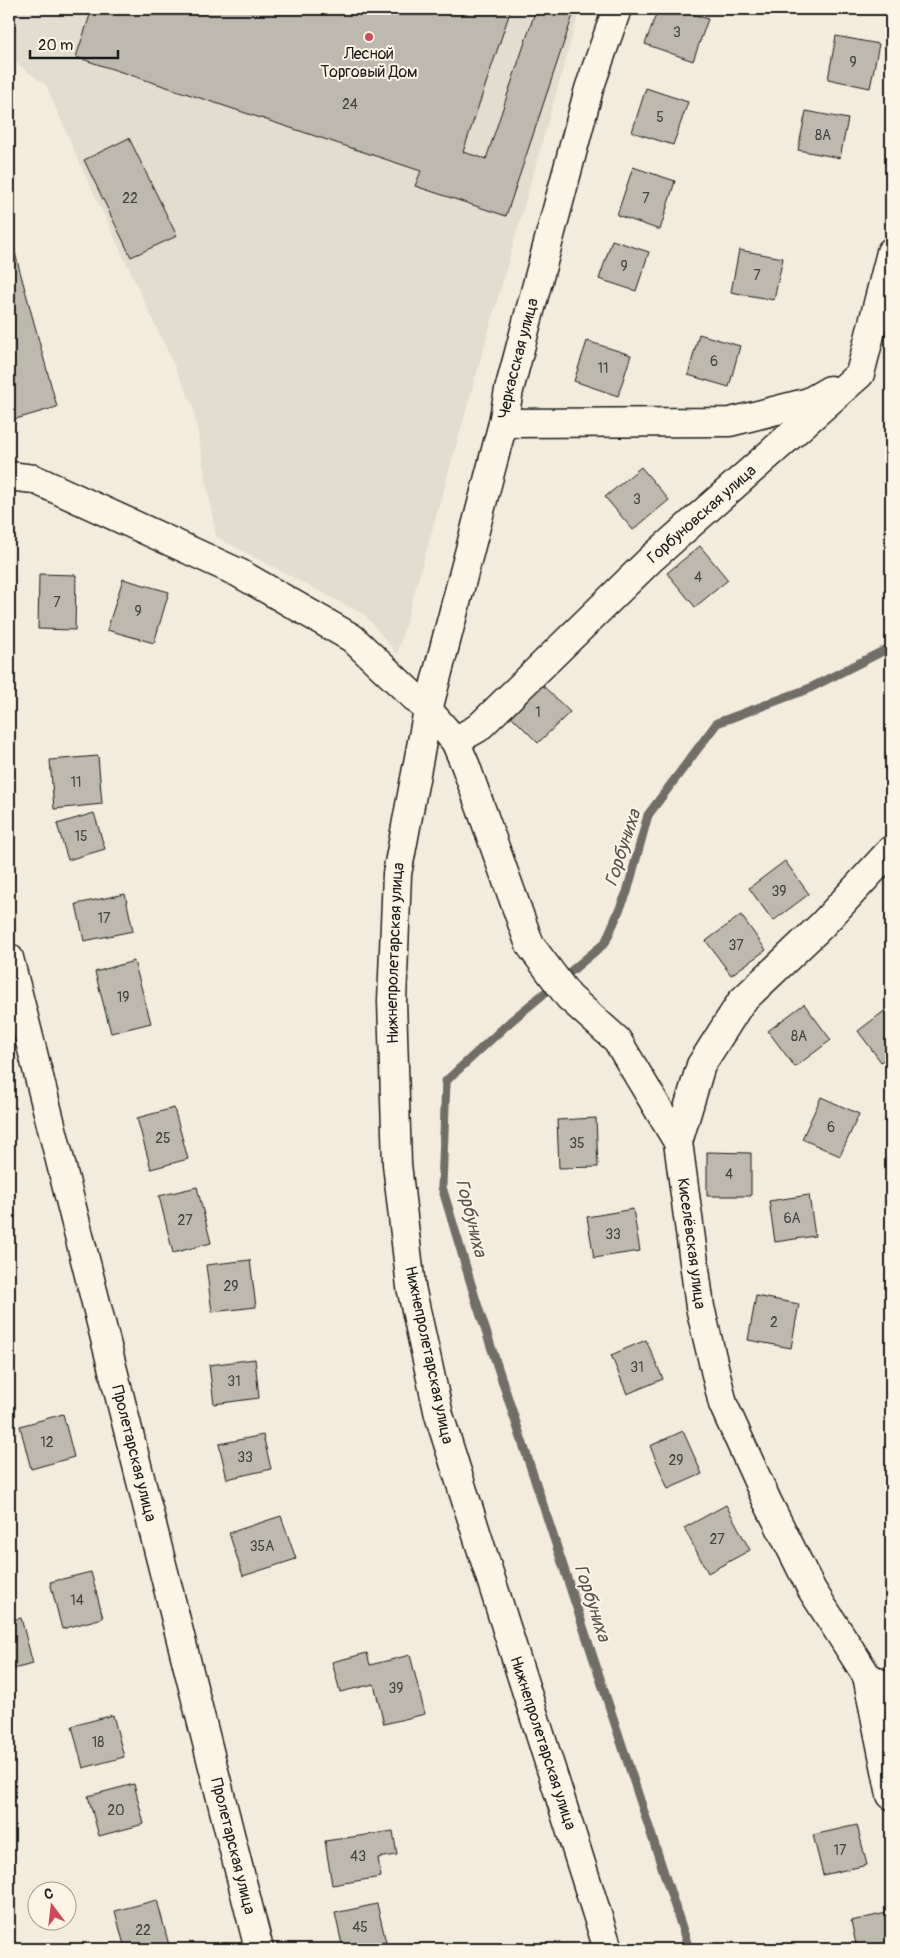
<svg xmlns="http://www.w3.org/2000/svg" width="900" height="1958" viewBox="0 0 900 1958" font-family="Pangolin,sans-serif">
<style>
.built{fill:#e3ddcf}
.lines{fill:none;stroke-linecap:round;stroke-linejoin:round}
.stream{stroke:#716e68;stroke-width:9}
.building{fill:#beb9ae;stroke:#1c1c1c}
.street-casing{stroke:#1c1c1c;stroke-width:31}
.primary-casing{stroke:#1c1c1c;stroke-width:31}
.street{stroke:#fcf5e5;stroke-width:28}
.primary{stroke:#fcf5e5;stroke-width:28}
.poi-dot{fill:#d1495b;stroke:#fcf5e5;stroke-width:2}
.labels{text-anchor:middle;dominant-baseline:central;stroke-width:4;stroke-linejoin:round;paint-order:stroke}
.number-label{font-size:14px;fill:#444340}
.poi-label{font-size:16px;fill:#1c1c1c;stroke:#fcf5e5}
.street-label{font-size:16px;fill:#1c1c1c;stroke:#fcf5e5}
.water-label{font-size:18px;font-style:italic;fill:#55534f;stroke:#fcf5e5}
</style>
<rect width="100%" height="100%" fill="#f3ecdd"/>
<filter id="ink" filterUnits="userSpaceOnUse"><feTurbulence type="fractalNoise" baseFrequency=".02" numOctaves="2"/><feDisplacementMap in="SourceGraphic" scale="10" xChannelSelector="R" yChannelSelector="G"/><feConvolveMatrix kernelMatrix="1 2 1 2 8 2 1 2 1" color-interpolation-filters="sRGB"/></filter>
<g filter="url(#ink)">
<!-- built -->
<path class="built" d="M9,9H580L397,654L365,615L216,537L193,406L76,155L46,85L9,58Z"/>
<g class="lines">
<!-- stream -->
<path class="stream" d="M689,1949L477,1304L442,1187L446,1081L511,1021L605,943L627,892L648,815L717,723L808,689L891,647"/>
</g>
<!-- building -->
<path class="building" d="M92,9H511L463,152L486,159L536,9H575L506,216L415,186L421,171L76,57Z
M658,9H677L708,19L693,61L645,44Z
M836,36L879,44L870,88L828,79Z
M646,88L688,102L673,145L632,132Z
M806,111L848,119L840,158L798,150Z
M129,138L177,236L131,257L84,160Z
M633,167L675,181L660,230L617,215Z
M9,231L57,407L9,421Z
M612,240L649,252L636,291L599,279Z
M739,250L783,258L774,300L731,292Z
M699,334L740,346L729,387L688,375Z
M587,341L631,355L618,396L574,381Z
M641,467L669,500L633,530L605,497Z
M700,546L728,580L695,607L667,573Z
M39,574L76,575L75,630L38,629Z
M123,579L169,592L154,643L107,630Z
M538,681L570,712L538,743L507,712Z
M98,756L102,804L54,809L50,760Z
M94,813L105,849L68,860L57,824Z
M785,861L809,894L773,921L749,888Z
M125,894L133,931L84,941L76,904Z
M741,915L766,950L731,975L706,941Z
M134,961L151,1023L111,1033L95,972Z
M804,1004L831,1040L795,1067L768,1031Z
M891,1006V1054L881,1062L858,1031Z
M821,1097L859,1114L840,1156L802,1139Z
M174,1108L188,1159L151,1169L137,1118Z
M596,1118L598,1167L559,1168L557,1120Z
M707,1152L751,1153V1196H707Z
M197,1187L211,1243L173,1253L159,1196Z
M809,1195L815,1236L775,1242L769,1201Z
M633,1209L640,1251L594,1258L587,1217Z
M250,1260L256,1307L212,1312L206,1265Z
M756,1296L799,1304L791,1348L748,1340Z
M646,1340L663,1379L627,1394L611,1355Z
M255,1359L259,1398L214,1404L209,1365Z
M63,1414L74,1457L31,1469L20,1426Z
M683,1431L702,1474L668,1489L650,1446Z
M263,1435L271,1469L227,1479L219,1444Z
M726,1505L750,1550L708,1573L684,1528Z
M281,1516L296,1559L243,1576L229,1533Z
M91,1572L103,1618L62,1629L50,1582Z
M21,1618L33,1664L9,1670V1621Z
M367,1653L370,1665L410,1655L425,1714L384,1724L374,1684L340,1692L332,1662Z
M113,1715L124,1757L83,1768L72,1726Z
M134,1784L144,1824L99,1836L88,1796Z
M857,1825L867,1865L823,1875L813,1835Z
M393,1831L397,1855L378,1858L381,1877L332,1885L325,1841Z
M157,1900L170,1949H125L115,1911Z
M377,1904L386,1942L353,1949H343L335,1913Z
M891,1912V1949H857L851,1921Z"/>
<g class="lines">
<defs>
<g id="street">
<path d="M503,423L730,422L809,402L830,390"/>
<path d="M9,476L34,479L239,573L352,638L428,710L455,741L465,764L530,945L569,997L617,1040L678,1142"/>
<path id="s1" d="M455,741L478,728L651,559L860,374L891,252"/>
<path id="s2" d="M891,850L822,925L741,1002L701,1065L678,1142L700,1307L723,1404L767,1501L812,1590L867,1676L891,1690"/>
<path d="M867,1676L891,1795"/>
</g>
<g id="primary">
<path id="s3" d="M9,958L259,1949"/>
<path id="s4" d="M608,1949L439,1415L411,1287L397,1164L392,1001L397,874L428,710L503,423L509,390L589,89L617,9"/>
</g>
</defs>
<!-- street casing -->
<use href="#street" class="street-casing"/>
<!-- primary casing -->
<use href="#primary" class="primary-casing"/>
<!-- street -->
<use href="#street" class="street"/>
<!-- primary -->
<use href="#primary" class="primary"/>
</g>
</g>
<!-- markers -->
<circle class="poi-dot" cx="369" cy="37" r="5"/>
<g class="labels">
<!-- number labels -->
<g class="number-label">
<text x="677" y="32">3</text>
<text x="853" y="62">9</text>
<text x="350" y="104">24</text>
<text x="660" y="117">5</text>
<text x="823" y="135">8А</text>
<text x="130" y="198">22</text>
<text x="646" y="198">7</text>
<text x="624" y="266">9</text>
<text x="757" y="275">7</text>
<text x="714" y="361">6</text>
<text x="603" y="368">11</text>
<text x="637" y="499">3</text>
<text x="698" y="577">4</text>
<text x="57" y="602">7</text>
<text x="138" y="611">9</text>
<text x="538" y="712">1</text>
<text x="76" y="782">11</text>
<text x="81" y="836">15</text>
<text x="779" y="891">39</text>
<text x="104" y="918">17</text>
<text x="736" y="945">37</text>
<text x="123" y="997">19</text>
<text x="799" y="1036">8А</text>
<text x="831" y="1127">6</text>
<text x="163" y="1138">25</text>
<text x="577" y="1143">35</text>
<text x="729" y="1174">4</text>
<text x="792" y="1218">6А</text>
<text x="185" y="1220">27</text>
<text x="613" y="1234">33</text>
<text x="231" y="1286">29</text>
<text x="774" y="1322">2</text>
<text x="637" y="1367">31</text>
<text x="234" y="1381">31</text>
<text x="47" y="1442">12</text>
<text x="245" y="1457">33</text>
<text x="676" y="1460">29</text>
<text x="717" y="1539">27</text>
<text x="262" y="1546">35А</text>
<text x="77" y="1600">14</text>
<text x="396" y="1688">39</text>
<text x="98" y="1742">18</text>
<text x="116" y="1810">20</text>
<text x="840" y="1850">17</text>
<text x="358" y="1856">43</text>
<text x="360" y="1927">45</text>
<text x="143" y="1930">22</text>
</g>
<!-- poi labels -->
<g class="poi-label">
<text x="369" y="54">Лесной<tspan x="369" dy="18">Торговый Дом</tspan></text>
</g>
<!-- street labels -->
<g class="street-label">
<text stroke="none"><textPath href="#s4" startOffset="1635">Черкасская улица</textPath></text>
<text stroke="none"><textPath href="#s1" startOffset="336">Горбуновская улица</textPath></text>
<text stroke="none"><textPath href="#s4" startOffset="1026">Нижнепролетарская улица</textPath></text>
<text stroke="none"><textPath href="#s2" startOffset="471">Киселёвская улица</textPath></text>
<text transform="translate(429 1355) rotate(78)">Нижнепролетарская улица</text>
<text stroke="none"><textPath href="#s3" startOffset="511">Пролетарская улица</textPath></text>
<text transform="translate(543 1743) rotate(72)">Нижнепролетарская улица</text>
<text stroke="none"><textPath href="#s3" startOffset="916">Пролетарская улица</textPath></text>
</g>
<!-- water labels -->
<g class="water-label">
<text transform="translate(623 848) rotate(-72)">Горбуниха</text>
<text transform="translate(471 1218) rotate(76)">Горбуниха</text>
<text transform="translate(592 1603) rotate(72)">Горбуниха</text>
</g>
</g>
<!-- margin -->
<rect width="900" height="1958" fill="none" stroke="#fcf5e5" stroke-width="30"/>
<rect x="15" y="15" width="870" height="1928" fill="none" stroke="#1c1c1c" stroke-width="2" filter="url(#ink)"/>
<!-- north arrow -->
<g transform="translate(52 1906) rotate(345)"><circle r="24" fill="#fcf5e5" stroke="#a29e95"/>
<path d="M0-4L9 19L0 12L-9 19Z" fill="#d1495b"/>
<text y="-8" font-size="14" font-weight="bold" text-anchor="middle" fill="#1c1c1c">С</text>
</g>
<!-- scale -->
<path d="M30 50v8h88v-8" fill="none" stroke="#1c1c1c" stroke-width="2.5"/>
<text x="38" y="50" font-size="15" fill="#1c1c1c" stroke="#fcf5e5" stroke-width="4" paint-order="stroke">20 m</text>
</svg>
